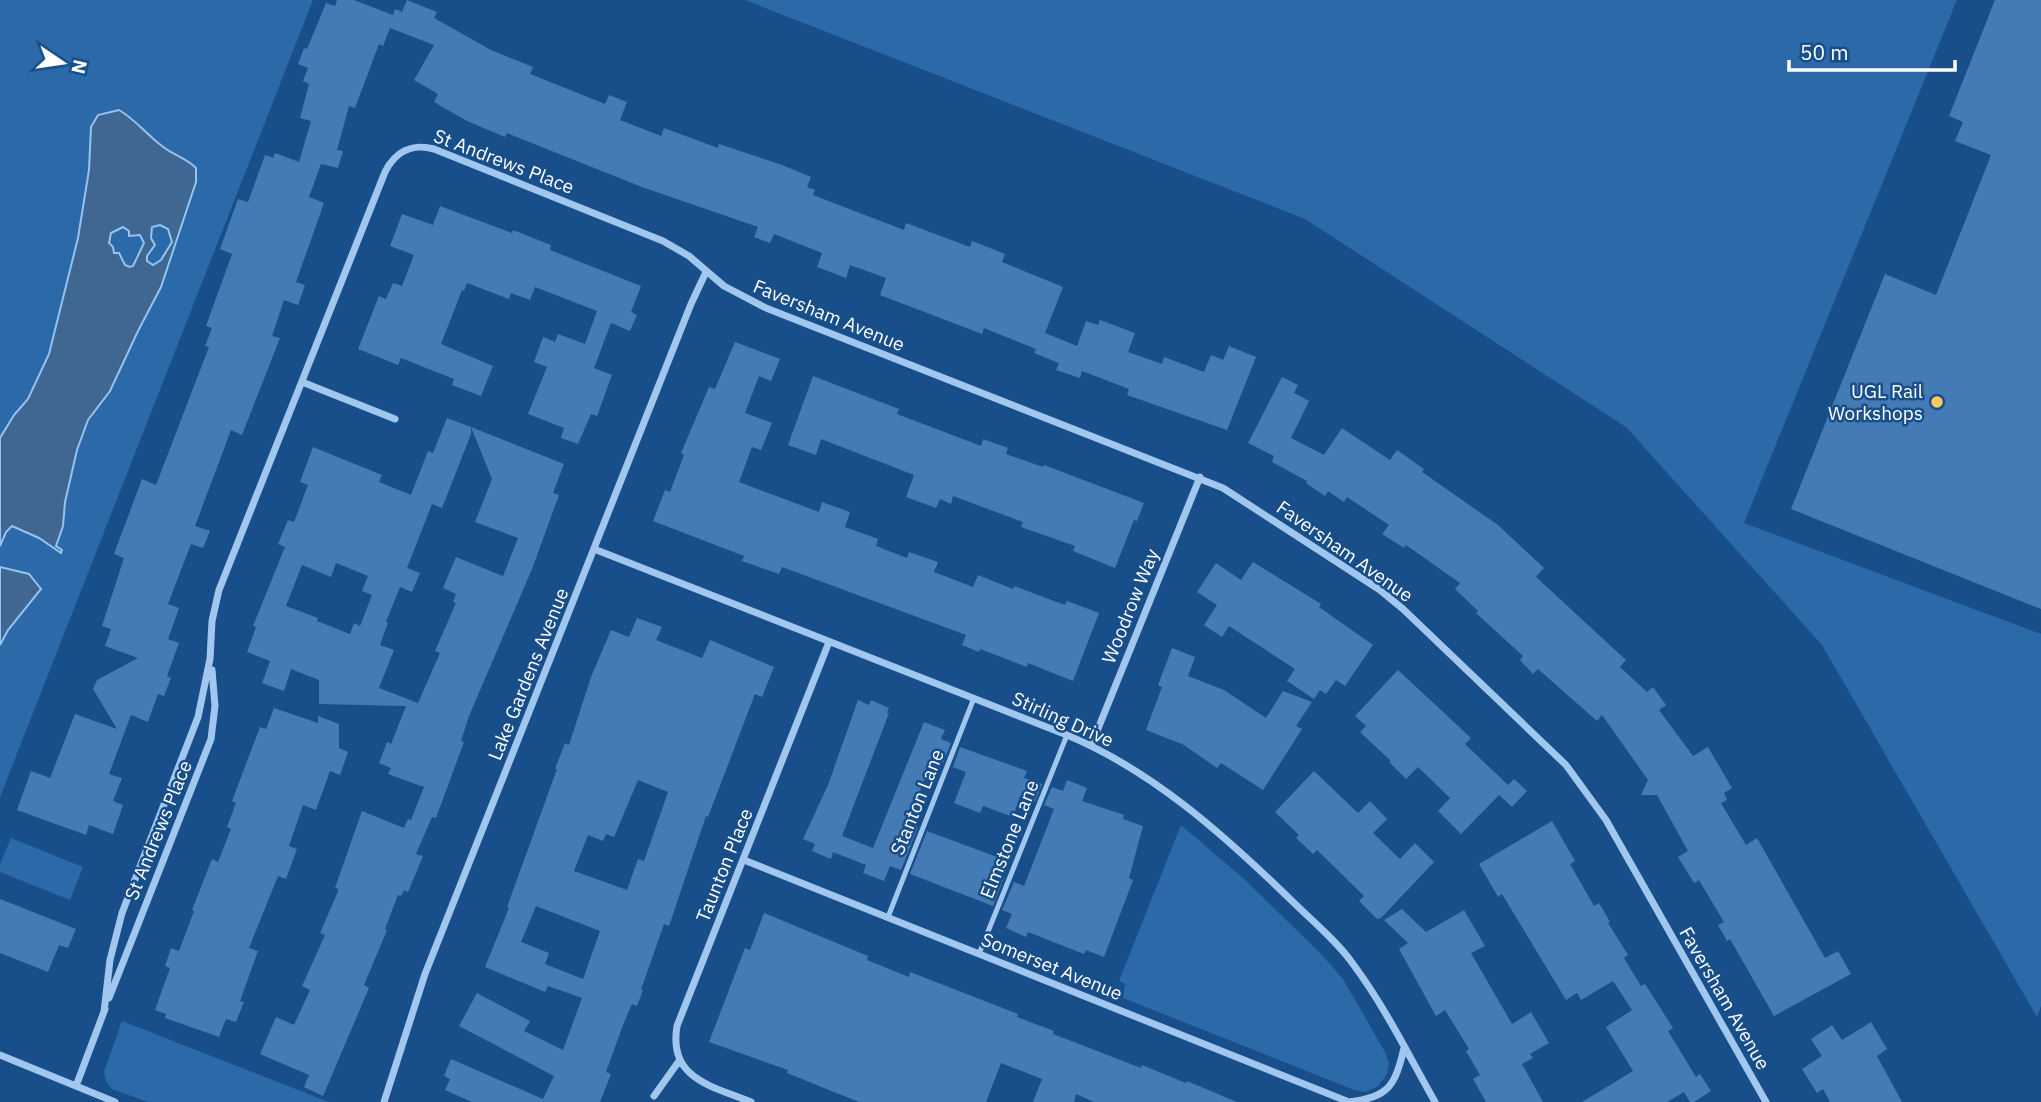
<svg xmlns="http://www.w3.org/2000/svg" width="2041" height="1102" viewBox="0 0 2041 1102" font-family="'IBM Plex Sans',sans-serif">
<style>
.green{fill:#2b69a9}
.water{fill:#3f6792;stroke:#94c3f0;stroke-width:2;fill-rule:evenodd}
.building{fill:#447bb5;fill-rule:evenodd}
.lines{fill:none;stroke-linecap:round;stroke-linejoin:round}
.service{stroke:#a1c7ee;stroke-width:5}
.minor{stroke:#a1c7ee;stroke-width:7}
.poi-dot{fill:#ffca5e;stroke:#184f8a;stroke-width:2.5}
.labels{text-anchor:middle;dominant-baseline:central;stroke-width:5;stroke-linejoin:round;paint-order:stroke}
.street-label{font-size:19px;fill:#fff;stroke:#184f8a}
.poi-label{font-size:19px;fill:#fff;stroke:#184f8a;text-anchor:end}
</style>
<rect width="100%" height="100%" fill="#184f8a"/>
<!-- green -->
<path class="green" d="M0,0H313L0,797Z
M745,0H1957L1744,523L2041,634V1006L2037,1017L1822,645L1626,427L1305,219Z
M1181,825L1243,878L1321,954L1343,979L1385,1052L1389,1064L1387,1074L1378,1086L1366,1092L1354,1090L1123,998L1125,984L1119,981Z
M11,838L83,867L70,900L0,872V864Z
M122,1021L329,1102H148L112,1089L106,1081L104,1072Z"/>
<!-- water -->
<path class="water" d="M119,110C136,120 146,134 162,146C173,155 186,158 196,168V182L161,287L138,331L110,391L88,420L77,450L65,502L63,526L56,546L62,550L61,553L39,538L12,526L6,532L0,546V438L14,415L28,399L49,354L78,238L89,170L91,127L98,115ZM160,225L168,229L172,242L161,260L153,265L147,261V256L155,245L151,238L152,227ZM123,227L129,231V236L140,235L144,243L133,266L130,267L125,265L119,253H114L113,247L109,243L111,233Z
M0,567L29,574L41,589L8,630L0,645Z"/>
<!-- building -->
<path class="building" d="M337,0H354L393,15L395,9L402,12L407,0L437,12L434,18L491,50L533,67L530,74L605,104L609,95L627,102L620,120L661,136L664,128L718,148L719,144L782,165L811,177L807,187L815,190L813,195L904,230L906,223L970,247L972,241L1005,254L1002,262L1063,287L1045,333L1077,346L1086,321L1098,325L1100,320L1135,333L1128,352L1162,364L1164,357L1204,372L1211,355L1223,360L1229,346L1256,357L1227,430L1127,395L1129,389L1082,371L1080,378L1056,370L1059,363L1034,353L1036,349L984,328L982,334L880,295L886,278L850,265L846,278L817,267L822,253L774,234L770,243L754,237L758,227L642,187L507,133L505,137L467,121L434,102L438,94L414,80L434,45L390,28L383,46L379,44L355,108L349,106L337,150L343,151L338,168L321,164L309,197L324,203L296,282L305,285L298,305L284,300L272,336L280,338L242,435L231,430L195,526L210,531L203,548L191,544L168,604L179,608L168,639L179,643L167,676L171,678L164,696L158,694L148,722L131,715L109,774L122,778L113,801L123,805L113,834L89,825L86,835L17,810L31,771L50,778L75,714L117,729L93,689L97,680L138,658L105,646L111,629L102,626L124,558L114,554L142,479L156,485L209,347L205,346L212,328L206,326L232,254L220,249L238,199L248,202L265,155L273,158L275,153L299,162L311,121L300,118L309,84L303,81L308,68L298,64L304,48L307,49L326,3L335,6Z
M1995,0H2041V609L1791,509L1885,274L1936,295L1991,155L1955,141L1963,122L1949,116Z
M440,206L512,233L513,230L551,245L550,250L641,286L631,312L637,315L630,331L611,323L594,368L612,375L597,416L591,414L578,444L561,438L564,428L528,414L547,367L534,362L543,337L555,342L558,334L585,344L597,311L535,287L530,300L511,293L509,299L467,283L464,291L462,290L441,344L493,366L481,396L452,385L454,379L401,358L398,365L358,349L379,296L386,299L393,283L402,286L414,255L390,246L402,214L433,225Z
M735,342L780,359L771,381L759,376L745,413L772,423L761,450L752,447L739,482L819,512L822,502L850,512L845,527L878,539L876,546L907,558L909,552L938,562L934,572L973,587L978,575L1013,589L1014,586L1065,605L1067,601L1099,613L1073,681L1028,663L1027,667L980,649L979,652L962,645L966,635L782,567L779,574L742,561L744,556L653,521L665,490L670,492L684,455L681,453L709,387L715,389Z
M813,376L899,409L897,414L981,446L983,439L1008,448L1006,454L1043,467L1044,465L1144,503L1137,521L1134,520L1115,568L1073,551L1075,546L1021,527L1023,522L953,496L951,504L940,499L936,508L906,497L914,475L821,439L816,455L788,445Z
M1282,377L1298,385L1294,393L1309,401L1291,438L1324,455L1342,428L1390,460L1397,450L1424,469L1422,472L1498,525L1544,568L1536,577L1626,660L1620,667L1647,692L1653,687L1666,705L1659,710L1693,756L1708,747L1732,788L1724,793L1727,800L1721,803L1746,845L1757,838L1825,958L1838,951L1851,974L1774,1016L1730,939L1727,941L1718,925L1724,922L1699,880L1694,883L1678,857L1688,851L1657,795H1641L1648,780L1602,715L1597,721L1538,669L1533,674L1520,660L1523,656L1476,613L1478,611L1455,589L1460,583L1406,545L1404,548L1382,534L1389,525L1347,497L1344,502L1328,491L1325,496L1306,483L1307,481L1272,462L1274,456L1248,443Z
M447,418L471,427V434L442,508L432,504L407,568L420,573L412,592L400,587L386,622L388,623L380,645L394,650L379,688L418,703L440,653L435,651L456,603L453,602L456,594L443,588L456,557L503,576L518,538L475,522L492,479L471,427L564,464L553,493L559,495L532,569L469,716L461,741L464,742L436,818L432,817L416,854L423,856L408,892L404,890L401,896L398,895L385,929L387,930L364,985L369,988L323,1096L304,1087L309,1075L260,1054L276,1017L294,1025L310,990L302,986L325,935L320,933L339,889L335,888L362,811L404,828L408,819L411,820L424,787L388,774L391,768L379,763L387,742L391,744L406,706L319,704V680L291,669L284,691L262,683L270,661L247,652L256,627L253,626L285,547L278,544L288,520L294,522L308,485L300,482L313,447L382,475L379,482L411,495L428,451L433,453ZM336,563L368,576L362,591L372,595L360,626L354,623L350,634L317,621L318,618L286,606L302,565L331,577Z
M1253,562L1321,604L1319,607L1373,645L1345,686L1336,680L1326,694L1320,690L1314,699L1287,681L1295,669L1229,626L1222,637L1204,625L1217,605L1197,592L1216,563L1241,580Z
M637,618L662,627L656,640L702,658L710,640L774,667L762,697L755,694L708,817L706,816L669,926L664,924L641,990H643L637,1006L632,1004L623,1025L606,1072L611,1074L600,1102H472L445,1090L450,1079L444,1076L451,1059L543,1099L554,1076L459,1026L477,993L530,1021L524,1031L563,1050L582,998L548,986L545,992L485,967L509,908L507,907L557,769H555L565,743L569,745L591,677L611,630L629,637ZM638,780L668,792L644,861L638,859L627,890L574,871L588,835L603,841L606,834L614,837ZM536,906L600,931L583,979L545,964L549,953L521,942Z
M1172,648L1195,657L1188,676L1224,690L1266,718L1283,691L1312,702L1296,726L1302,729L1263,790L1221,763L1217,768L1184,745L1146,730L1162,687L1158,685Z
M1398,670L1471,738L1465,744L1508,785L1514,779L1527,791L1512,807L1499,795L1461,834L1438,811L1450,798L1418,767L1406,779L1389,762L1391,761L1360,732L1366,726L1355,716Z
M858,700L869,705L871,700L889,708L887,713H889L842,836L873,848L924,722L945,730L941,739L951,743L943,763L933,759L907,823L918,827L901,870L890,866L884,881L863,873L866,865L833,852L831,859L812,851L815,844L803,839L828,785Z
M274,708L318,723V716L339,724V748L348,752L340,775L330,771L316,810L303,805L289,846L297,849L286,879L278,876L249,948L258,951L240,1001L244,1002L236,1022L226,1019L219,1037L165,1018L166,1014L155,1010L170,968L165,966L171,948L179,951L194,911L192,910L212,859L218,862L231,829L227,827L236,803L232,801L260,727L266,729Z
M960,747L1027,771L1024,778L1042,784L1035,802L1020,796L1013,817L983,806L980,813L954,803L966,772L953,767Z
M1314,771L1358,813L1370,801L1387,819L1373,833L1400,859L1415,843L1434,862L1381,918L1377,919L1359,901L1364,896L1317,850L1313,854L1296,838L1299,835L1275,812Z
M1067,780L1087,788L1082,801L1124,815L1123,819L1143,826L1129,878L1133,880L1104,957L1086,950L1084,954L1028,932L1026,937L1006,928L1012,914L1002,910L1014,882L1024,886L1054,809L1044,805L1052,787L1063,791Z
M1552,821L1575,861L1570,864L1594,906L1599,903L1610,922L1608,923L1628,955L1624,958L1641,986L1645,984L1673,1028L1668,1031L1696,1077L1700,1074L1711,1091L1694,1102H1690L1684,1092L1667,1102H1582L1633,1071L1606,1027L1632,1010L1613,981L1581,1000L1577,993L1566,1000L1502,894L1498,897L1479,864Z
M927,831L997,857L991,872L1004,878L993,906L910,874Z
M0,899L76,929L68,948L59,945L48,972L0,953Z
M1402,909L1426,932L1464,910L1485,946L1471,953L1512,1024L1531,1012L1549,1043L1530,1054L1533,1058L1522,1064L1543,1102H1486L1473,1079L1480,1075L1466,1051L1469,1049L1445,1010L1436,1016L1399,949L1408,943L1384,920Z
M764,913L868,956L867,960L909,977L910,972L1018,1014L1017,1017L1054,1031L1053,1034L1141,1068L1142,1065L1186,1083L1187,1081L1237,1102H1094L1076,1094L1074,1102H1033L1042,1079L1001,1063L986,1102H859L819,1086L787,1073L788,1070L709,1042L745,948L750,950Z
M1871,1022L1887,1049L1877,1056L1902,1102H1830L1823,1089L1817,1093L1802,1069L1822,1056L1811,1039L1832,1025L1842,1040Z"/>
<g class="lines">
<!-- service -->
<path class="service" d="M888,917L974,698
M979,954L1067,735"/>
<!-- minor -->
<path class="minor" d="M302,382L395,419
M594,549L1067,735C1153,771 1224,835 1290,899C1311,920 1336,940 1353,964C1385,1007 1409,1056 1435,1102
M1091,746L1200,477
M744,860L1349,1102C1389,1097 1395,1086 1404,1048
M109,998L211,739L215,706L212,670
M104,1012L110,960L122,913L198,717L210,659L212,621L219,590L385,172C395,152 412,143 434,149L663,241L689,256L724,286L766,308L1223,488L1380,590L1403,609L1566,765L1606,820L1766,1102
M0,1055L115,1102
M76,1086L105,1009
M654,1096L679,1061
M384,1102L425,974L691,304L706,272
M751,1102C712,1086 668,1079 677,1026L829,642"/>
</g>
<!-- markers -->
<circle class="poi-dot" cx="1937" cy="402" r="7"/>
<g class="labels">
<!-- street labels -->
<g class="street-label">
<text transform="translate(504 161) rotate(21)">St Andrews Place</text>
<text transform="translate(829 315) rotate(22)">Faversham Avenue</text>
<text transform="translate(1345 551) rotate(35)">Faversham Avenue</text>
<text transform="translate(1130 606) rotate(-68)">Woodrow Way</text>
<text transform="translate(528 674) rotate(-68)">Lake Gardens Avenue</text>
<text transform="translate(1063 719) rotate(24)">Stirling Drive</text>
<text transform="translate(917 802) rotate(-68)">Stanton Lane</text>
<text transform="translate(158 830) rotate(-68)">St Andrews Place</text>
<text transform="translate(1009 839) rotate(-68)">Elmstone Lane</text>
<text transform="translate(724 865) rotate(-68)">Taunton Place</text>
<text transform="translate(1052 966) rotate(22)">Somerset Avenue</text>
<text transform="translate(1725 998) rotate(60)">Faversham Avenue</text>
</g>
<!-- poi labels -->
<g class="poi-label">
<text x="1923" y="391">UGL Rail<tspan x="1923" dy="22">Workshops</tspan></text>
</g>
</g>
<!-- north arrow -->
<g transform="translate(63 63) rotate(103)" stroke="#184f8a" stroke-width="5" paint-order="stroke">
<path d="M0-5L12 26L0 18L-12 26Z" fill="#ffffff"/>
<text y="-10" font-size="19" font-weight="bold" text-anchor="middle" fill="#ffffff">N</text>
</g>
<!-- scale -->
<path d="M1789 60v10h166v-10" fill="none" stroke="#ffffff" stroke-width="3.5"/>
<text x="1800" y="60" font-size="21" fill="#ffffff" stroke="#184f8a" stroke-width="5" paint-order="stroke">50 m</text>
</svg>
